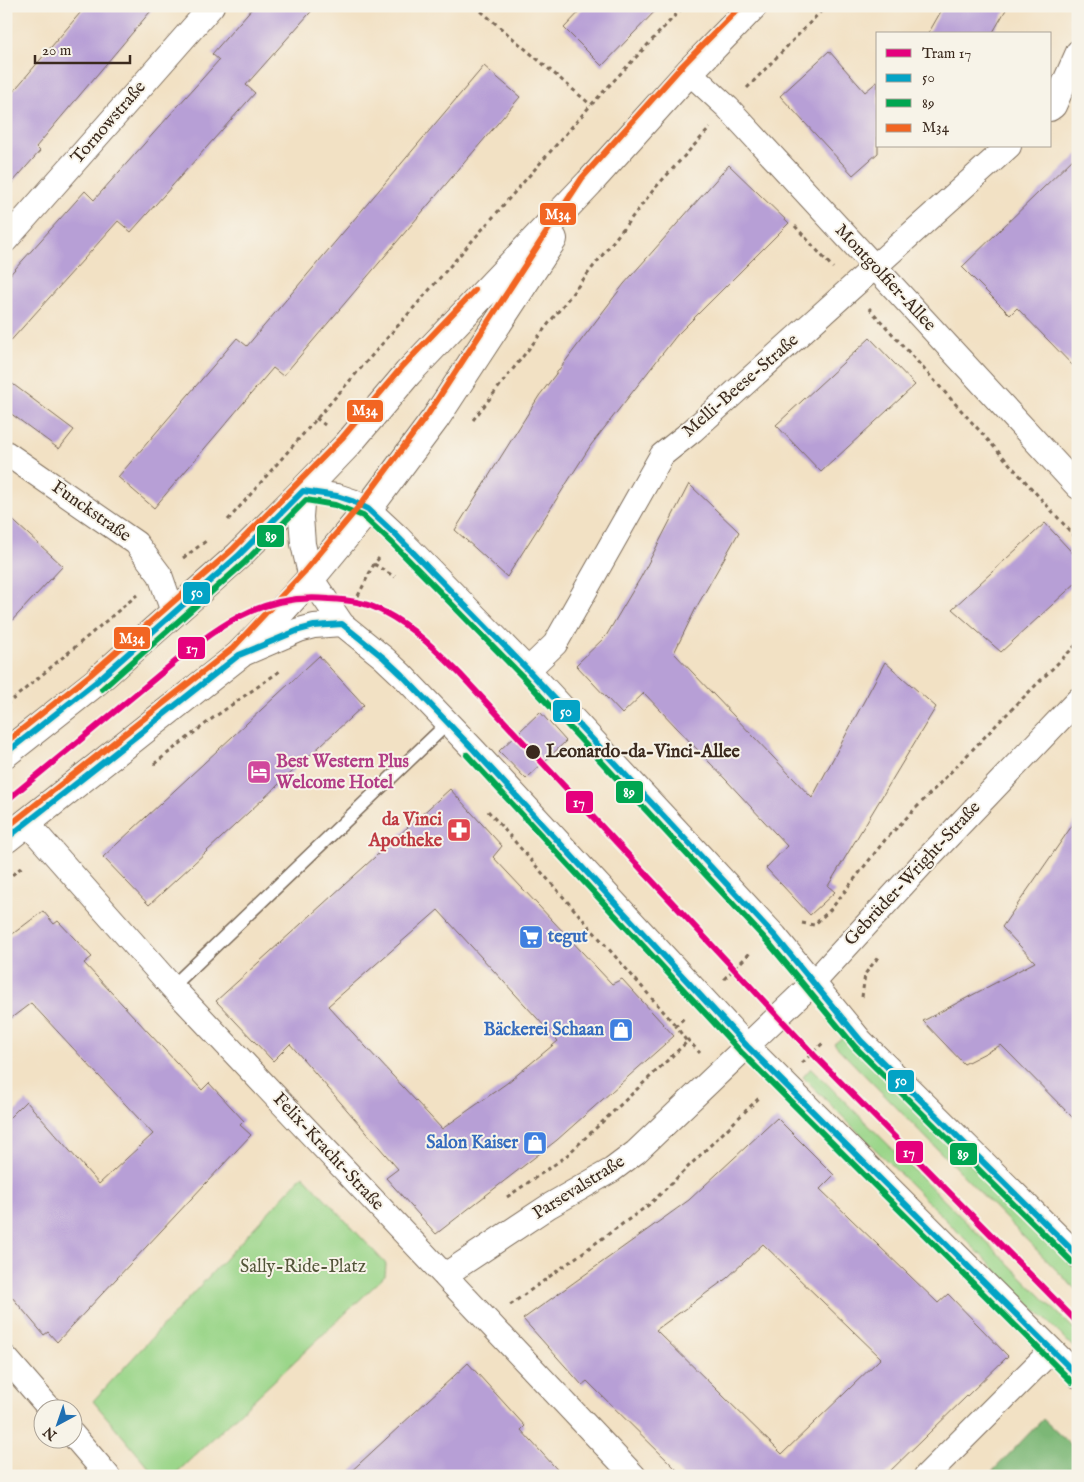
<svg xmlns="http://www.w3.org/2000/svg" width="1084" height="1482" viewBox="0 0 1084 1482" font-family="'IM FELL English',serif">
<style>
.green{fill:#9bd68a;stroke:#6b8054}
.forest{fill:#7cb776;stroke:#5c704a}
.building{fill:#b79fd6;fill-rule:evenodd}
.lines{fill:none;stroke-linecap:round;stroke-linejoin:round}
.lane-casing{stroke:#7b6a58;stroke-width:15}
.street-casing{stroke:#7b6a58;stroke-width:26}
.secondary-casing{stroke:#7b6a58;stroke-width:30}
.path{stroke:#7b6a58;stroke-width:3;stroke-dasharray:4 4;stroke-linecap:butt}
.lane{stroke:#fff;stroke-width:12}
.street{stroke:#fff;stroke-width:24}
.secondary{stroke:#fff;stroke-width:28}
.bus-1-casing{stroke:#f7f3e8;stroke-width:10}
.bus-2-casing{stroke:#f7f3e8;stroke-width:10}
.bus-3-casing{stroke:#f7f3e8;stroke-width:10}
.bus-1{stroke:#03a3c5;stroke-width:6}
.bus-2{stroke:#00a651;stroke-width:6}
.bus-3{stroke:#f26522;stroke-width:6}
.tram-1-casing{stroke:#f7f3e8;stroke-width:10}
.tram-1{stroke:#e5007d;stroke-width:6}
.stop-dot{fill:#3b2a1e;stroke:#f7f3e8;stroke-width:2}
.labels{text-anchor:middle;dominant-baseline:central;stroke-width:4;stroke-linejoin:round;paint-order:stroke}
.street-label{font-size:18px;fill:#3b2a1e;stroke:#f7f3e8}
.stop-label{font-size:18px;font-weight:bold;fill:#3b2a1e;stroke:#f7f3e8;text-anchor:start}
.hotel-label{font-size:18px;font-weight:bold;fill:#b23c85;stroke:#f7f3e8;text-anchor:start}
.health-label{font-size:18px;font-weight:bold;fill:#be3a42;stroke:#f7f3e8;text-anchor:end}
.shop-label{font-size:18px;font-weight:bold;fill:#366cbe;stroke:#f7f3e8;text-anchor:end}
.park-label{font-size:18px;fill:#535539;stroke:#f7f3e8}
.line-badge{stroke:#f7f3e8;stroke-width:2}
.badge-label{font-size:14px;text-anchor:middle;font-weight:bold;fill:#fff}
</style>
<rect width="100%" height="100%" fill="#f7f3e8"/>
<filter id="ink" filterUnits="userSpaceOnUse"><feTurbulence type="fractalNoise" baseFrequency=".02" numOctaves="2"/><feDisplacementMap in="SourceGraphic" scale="10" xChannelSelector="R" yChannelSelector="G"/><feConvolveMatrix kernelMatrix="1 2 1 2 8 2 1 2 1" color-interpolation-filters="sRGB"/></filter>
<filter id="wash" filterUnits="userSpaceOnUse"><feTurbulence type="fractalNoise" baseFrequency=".0096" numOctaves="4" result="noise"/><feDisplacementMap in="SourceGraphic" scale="20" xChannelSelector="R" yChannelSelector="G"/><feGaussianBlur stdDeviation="1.12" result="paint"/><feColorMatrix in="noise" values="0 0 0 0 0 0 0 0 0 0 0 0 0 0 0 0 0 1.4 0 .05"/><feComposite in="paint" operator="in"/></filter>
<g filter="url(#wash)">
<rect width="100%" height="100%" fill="#f2e1c4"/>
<!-- green -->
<path class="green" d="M843,1037L1078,1271V1292L834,1044Z
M811,1068L1078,1333V1352L803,1077Z
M303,1175L386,1264L385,1276L173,1476H156L93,1401Z"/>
<!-- forest -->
<path class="forest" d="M1043,1419L1078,1452V1476H988Z"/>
<g id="blocks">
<!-- building -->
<path class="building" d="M86,6H155L36,147L40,151L6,190V100Z
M254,6H316L246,85L255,93L131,232L118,221L6,346V279L85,191L94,200L219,60L212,54Z
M585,6H660L602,66L564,28Z
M944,6H1008L992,34H928Z
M829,51L865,92L878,81V153L853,175L780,96Z
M484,66L520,97L283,376L273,368L154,508L118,477L237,338L247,346Z
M1078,154V371L1017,308L1010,315L962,267Z
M729,165L789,223L677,335L591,445L507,577L455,530L539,396L624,284Z
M870,338L915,385L821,472L776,425Z
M6,379L74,430L59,449L6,410Z
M689,484L739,532L696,608L674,653L812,798L885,662L936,707L828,886L835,892L810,915L766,868L787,846L727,781L644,693L622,714L576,665L606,636L641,577Z
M6,514L63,566L6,627Z
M1045,523L1078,559V581L1001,652L952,609Z
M319,656L364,705L149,905L103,857Z
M540,712L566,741L526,779L499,751Z
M450,789L502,846L493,857L612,984L622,979L674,1036L557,1140L436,1234L386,1178L398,1169L290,1044L273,1061L216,1001ZM438,910L558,1041L507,1083L442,1129L328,1006Z
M1078,817V1123L1001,1045L964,1064L923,1021L1035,962L1002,927Z
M43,911L54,924L58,921L92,957L84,963L202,1090L209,1083L244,1121L240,1125L251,1135L57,1342L48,1332L44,1335L6,1290V1121L26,1101L99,1184L153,1134L31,1003L6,1022V939Z
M777,1118L834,1175L820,1189L938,1303L948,1294L1008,1356L885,1476H683L587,1381L582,1385L523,1319L689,1200ZM763,1244L881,1358L782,1454L656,1330L727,1278Z
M468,1363L525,1426L521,1430L563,1476H346Z"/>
</g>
</g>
<g filter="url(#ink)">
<use href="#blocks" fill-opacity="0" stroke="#7b6a58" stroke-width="1"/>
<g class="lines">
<defs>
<path id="lane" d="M172,987L448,723"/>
<path id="street" d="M689,72L728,108L1078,487
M1050,109L1054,106L1078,52
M6,240L212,6
M6,453L136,543L160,575L173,612
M243,654L299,630L314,626L342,624
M528,670L555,644L662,455L692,431L1009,146
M27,823L172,987L634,1476
M1078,1256L861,1041L775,936L528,670L398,537L368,509L352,501L337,496L303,491L301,517L303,544L311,578L342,624L384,658L402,675L473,749L747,1046L1078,1376
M445,1275L549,1206L612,1170L636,1152L814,982L922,864L1078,700
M6,1358L51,1410
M72,1434L108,1476
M926,1476L1052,1350"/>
<path id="secondary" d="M6,753L96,682L238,556L303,491L348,444L408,373L589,183L689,72L753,6
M6,839L239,655L275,618L311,578L368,509L435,419L553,239"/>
</defs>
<!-- lane casing -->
<use href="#lane" class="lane-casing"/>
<!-- street casing -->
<use href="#street" class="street-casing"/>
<!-- secondary casing -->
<use href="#secondary" class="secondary-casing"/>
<!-- path -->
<path class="path" d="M475,6L591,105
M747,88L826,6
M795,226L833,268
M869,308L1078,540
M316,418L325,425
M473,420L655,188L710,128
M228,520L591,105L684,6
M183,558L206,541
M374,564L395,577
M358,596L374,564L379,558
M6,705L137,595
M154,764L213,718L280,671
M488,811L677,1027
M6,880L23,866
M802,923L814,925L831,909L885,840L1002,719L1078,643
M724,979L751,952
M862,997L865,974L879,956
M687,1039L700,1053
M802,1063L824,1042
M507,1197L564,1158L687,1042L676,1026L684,1018
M510,1305L650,1204L760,1097"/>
<!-- lane -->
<use href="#lane" class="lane"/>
<!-- street -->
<use href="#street" class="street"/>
<!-- secondary -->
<use href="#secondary" class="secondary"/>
<defs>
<path id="bus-1" d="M6,753L96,682L238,556L303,491L337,496L352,501L368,509L398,537L528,670L775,936L861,1041L1078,1256
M6,839L239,655L299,630L314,626L342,624L384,658L402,675L473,749L747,1046L1078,1376"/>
<path id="bus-2" d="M102,689L244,563L306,500L335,505L363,516L392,543L522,676L768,942L855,1047L1072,1262
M467,755L741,1052L1072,1382"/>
<path id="bus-3" d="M6,742L90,675L232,550L342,438L402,367L475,290
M6,828L233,648L304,572L361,504L428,414L582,178L682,66L741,6"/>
</defs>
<!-- bus-1 casing -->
<use href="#bus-1" class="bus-1-casing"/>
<!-- bus-2 casing -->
<use href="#bus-2" class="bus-2-casing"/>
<!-- bus-3 casing -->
<use href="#bus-3" class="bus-3-casing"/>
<!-- bus-1 -->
<use href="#bus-1" class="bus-1"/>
<!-- bus-2 -->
<use href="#bus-2" class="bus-2"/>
<!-- bus-3 -->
<use href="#bus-3" class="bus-3"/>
<defs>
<path id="tram-1" d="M6,801C53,762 100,724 147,685C203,639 251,591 329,599C349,600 366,602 384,612C413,627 437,651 460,674L814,1055L1078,1323"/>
</defs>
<!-- tram-1 casing -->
<use href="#tram-1" class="tram-1-casing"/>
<!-- tram-1 -->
<use href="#tram-1" class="tram-1"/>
</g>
</g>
<!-- icons -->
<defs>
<symbol id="hotel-square" viewBox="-11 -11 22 22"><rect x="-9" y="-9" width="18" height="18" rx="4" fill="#d1479c" stroke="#f7f3e8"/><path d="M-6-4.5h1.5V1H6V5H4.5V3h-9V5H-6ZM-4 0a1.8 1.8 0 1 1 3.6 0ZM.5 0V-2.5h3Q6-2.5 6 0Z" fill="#fff"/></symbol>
<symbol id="pharmacy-square" viewBox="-11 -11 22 22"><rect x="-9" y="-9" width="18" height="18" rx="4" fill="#e0444e" stroke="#f7f3e8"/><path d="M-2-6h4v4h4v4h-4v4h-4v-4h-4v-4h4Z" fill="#fff"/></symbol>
<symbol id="supermarket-square" viewBox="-11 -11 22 22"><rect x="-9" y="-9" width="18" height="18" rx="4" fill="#3f7fe0" stroke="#f7f3e8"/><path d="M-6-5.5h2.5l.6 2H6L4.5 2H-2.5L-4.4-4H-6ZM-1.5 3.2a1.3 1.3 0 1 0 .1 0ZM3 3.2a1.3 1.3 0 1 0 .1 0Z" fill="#fff"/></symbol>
<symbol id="shop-square" viewBox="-11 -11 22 22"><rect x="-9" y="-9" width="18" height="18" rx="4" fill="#3f7fe0" stroke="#f7f3e8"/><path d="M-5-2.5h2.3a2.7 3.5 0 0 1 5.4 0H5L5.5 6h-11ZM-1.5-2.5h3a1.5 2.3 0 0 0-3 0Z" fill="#fff"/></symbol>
</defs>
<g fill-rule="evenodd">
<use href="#hotel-square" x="245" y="758" width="28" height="28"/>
<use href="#pharmacy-square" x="445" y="816" width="28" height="28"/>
<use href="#supermarket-square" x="517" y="923" width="28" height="28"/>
<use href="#shop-square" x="607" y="1016" width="28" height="28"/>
<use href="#shop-square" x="521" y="1129" width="28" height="28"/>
</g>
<!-- markers -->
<circle class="stop-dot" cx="533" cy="752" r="8"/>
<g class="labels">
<!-- street labels -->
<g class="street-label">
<text transform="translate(109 123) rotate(-49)">Tornowstraße</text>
<text transform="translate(885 278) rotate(47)">Montgolfier-Allee</text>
<text transform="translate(741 386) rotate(-41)">Melli-Beese-Straße</text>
<text transform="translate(91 512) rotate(35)">Funckstraße</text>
<text transform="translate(913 874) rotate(-47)">Gebrüder-Wright-Straße</text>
<text transform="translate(328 1152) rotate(47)">Felix-Kracht-Straße</text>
<text transform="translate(579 1188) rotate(-32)">Parsevalstraße</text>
</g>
<!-- stop labels -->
<g class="stop-label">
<text x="546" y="752">Leonardo-da-Vinci-Allee</text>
</g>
<!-- hotel labels -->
<g class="hotel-label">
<text x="276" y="762">Best Western Plus<tspan x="276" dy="21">Welcome Hotel</tspan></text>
</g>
<!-- health labels -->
<g class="health-label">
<text x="442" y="820">da Vinci<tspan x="442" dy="21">Apotheke</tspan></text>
</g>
<!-- shop labels -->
<g class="shop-label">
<text x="548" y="937" text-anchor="start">tegut</text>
<text x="604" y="1030">Bäckerei Schaan</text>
<text x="518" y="1143">Salon Kaiser</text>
</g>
<!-- park labels -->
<g class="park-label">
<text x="303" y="1267">Sally-Ride-Platz</text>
</g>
</g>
<g class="line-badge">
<rect x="539" y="202" width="38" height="24" rx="5" fill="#f26522"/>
<rect x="346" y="399" width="38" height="24" rx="5" fill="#f26522"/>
<rect x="256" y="524" width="29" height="24" rx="5" fill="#00a651"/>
<rect x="182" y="581" width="29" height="24" rx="5" fill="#03a3c5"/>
<rect x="113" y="626" width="38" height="24" rx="5" fill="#f26522"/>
<rect x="177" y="636" width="29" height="24" rx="5" fill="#e5007d"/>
<rect x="552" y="699" width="29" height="24" rx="5" fill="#03a3c5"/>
<rect x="615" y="780" width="29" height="24" rx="5" fill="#00a651"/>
<rect x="565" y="790" width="29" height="24" rx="5" fill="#e5007d"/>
<rect x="887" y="1069" width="28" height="24" rx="5" fill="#03a3c5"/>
<rect x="895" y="1140" width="29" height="24" rx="5" fill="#e5007d"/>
<rect x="949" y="1142" width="29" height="24" rx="5" fill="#00a651"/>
</g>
<g class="badge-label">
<text x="558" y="219">M34</text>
<text x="365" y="415">M34</text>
<text x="271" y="541">89</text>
<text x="197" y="597">50</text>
<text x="132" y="643">M34</text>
<text x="192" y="653">17</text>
<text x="566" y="716">50</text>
<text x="629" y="797">89</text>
<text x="579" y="807">17</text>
<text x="901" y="1085">50</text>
<text x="909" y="1157">17</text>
<text x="963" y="1159">89</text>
</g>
<!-- margin -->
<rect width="1084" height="1482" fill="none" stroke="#f7f3e8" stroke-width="25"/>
<!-- legend -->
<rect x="876" y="32" width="175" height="115" fill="#f7f3e8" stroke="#aca397"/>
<rect x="886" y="49" width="25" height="8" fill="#e5007d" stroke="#aca397"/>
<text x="922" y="58" font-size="15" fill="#3b2a1e">Tram 17</text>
<rect x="886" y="74" width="25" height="8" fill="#03a3c5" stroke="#aca397"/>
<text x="922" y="82" font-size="15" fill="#3b2a1e">50</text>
<rect x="886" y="99" width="25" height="8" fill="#00a651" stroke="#aca397"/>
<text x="922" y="108" font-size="15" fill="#3b2a1e">89</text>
<rect x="886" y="124" width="25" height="8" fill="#f26522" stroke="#aca397"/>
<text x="922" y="132" font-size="15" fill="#3b2a1e">M34</text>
<!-- north arrow -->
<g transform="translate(58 1424) rotate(220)"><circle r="24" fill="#f7f3e8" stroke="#aca397"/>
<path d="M0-4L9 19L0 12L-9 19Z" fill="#1f6fb2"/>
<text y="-8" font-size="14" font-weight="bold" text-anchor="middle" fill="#3b2a1e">N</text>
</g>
<!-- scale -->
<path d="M35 55v8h95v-8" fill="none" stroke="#3b2a1e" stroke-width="2.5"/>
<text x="42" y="55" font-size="15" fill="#3b2a1e" stroke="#f7f3e8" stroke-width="4" paint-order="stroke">20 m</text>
</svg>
